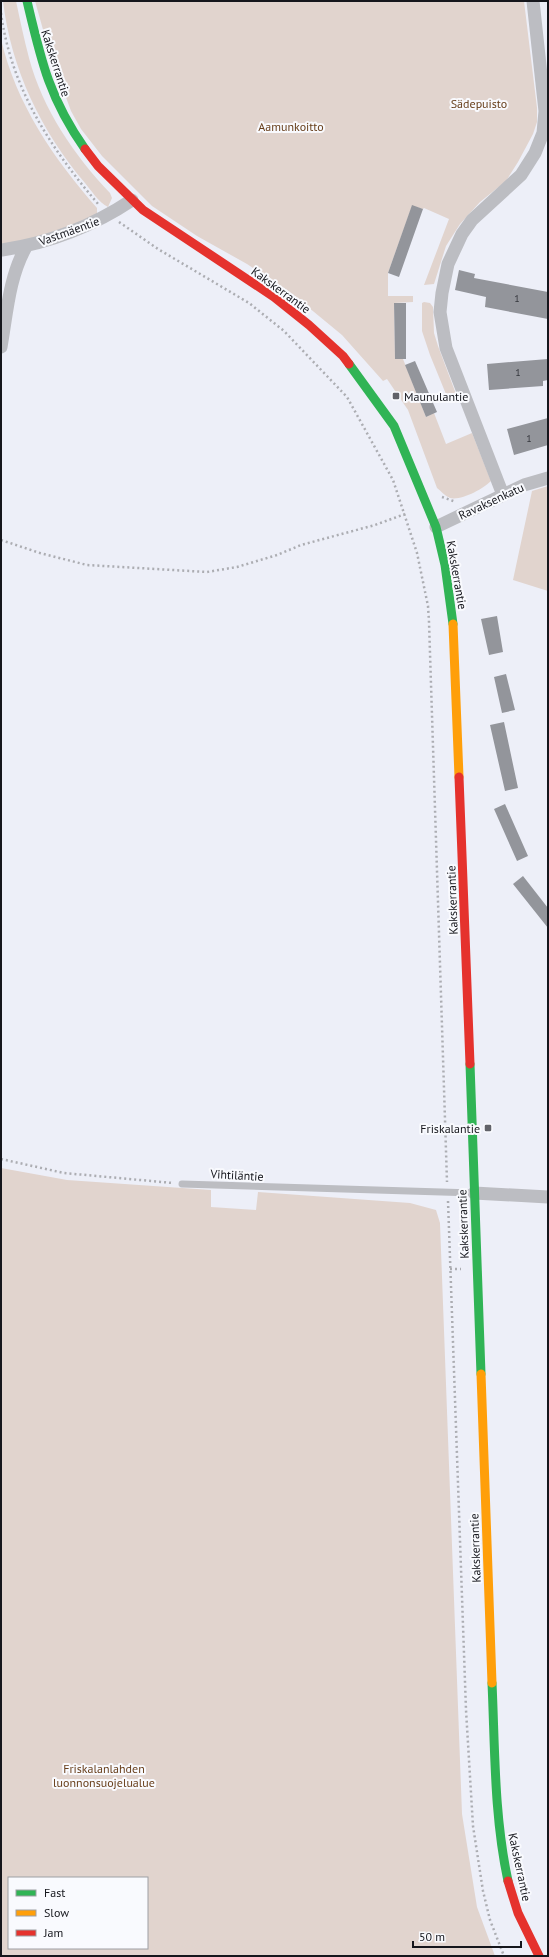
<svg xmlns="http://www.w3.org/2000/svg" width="549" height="1957" viewBox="0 0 549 1957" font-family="'PT Sans',sans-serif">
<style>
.green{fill:#e1d4ce;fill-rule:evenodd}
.building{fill:#93959b}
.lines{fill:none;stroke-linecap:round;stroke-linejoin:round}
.path{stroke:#acadb2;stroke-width:2.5;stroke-dasharray:2 3;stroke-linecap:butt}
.lane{stroke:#bcbdc2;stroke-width:7}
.street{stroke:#bcbdc2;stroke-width:13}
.fast{stroke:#30b455;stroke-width:9}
.slow{stroke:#ff9f0a;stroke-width:9}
.jam{stroke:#e5322d;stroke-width:9}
.poi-dot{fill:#616269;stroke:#f9fafe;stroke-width:1.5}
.labels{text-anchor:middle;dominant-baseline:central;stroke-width:4;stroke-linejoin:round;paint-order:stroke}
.number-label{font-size:10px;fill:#34363c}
.street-label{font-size:12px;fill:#15161c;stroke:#f9fafe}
.park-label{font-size:12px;fill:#673e1a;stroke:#f9fafe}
.poi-label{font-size:12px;fill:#15161c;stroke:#f9fafe;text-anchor:start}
</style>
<rect width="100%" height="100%" fill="#edeff8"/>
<!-- green -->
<path class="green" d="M3,1H16C20,20 24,39 29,58C43,110 74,155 110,193L112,198L108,207C99,203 91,190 85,183C41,131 11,69 3,1Z
M35,1H524L537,108V122L533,134L518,162L506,181L480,202L460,224L446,246L434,284L424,285L449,219L424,208L423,209L412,206L388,273V296H413V302L394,303L395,358L403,359L426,417L434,413L446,444L472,433L491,481C483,489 461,501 450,498C445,496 441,491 437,488L408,410L387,379L383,381L342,335L291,293L247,264L197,236L152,206L102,156L81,129L71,111L49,51Z
M1,39C16,104 54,159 97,208V215L92,219L27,240L2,244Z
M424,302L430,303L433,307L434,333L438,346L459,402L458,403L449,401L448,399L430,355L422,331V303Z
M548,486V591L513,580L532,491Z
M1,1168L67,1180L211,1190V1207L256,1210L258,1192L410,1203L436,1210L440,1223L462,1814L477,1907L495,1956H1ZM9,1878H147V1948H9Z"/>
<!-- building -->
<path class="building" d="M412,205L423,209L399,277L388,273Z
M459,270L475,274L474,278L548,292V319L485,307L486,297L455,290Z
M394,303H406V359H395Z
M548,359V380L543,381V386L489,390L487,364Z
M415,361L437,412L426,417L405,365Z
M548,418V445L514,455L507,429Z
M497,616L503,652L489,655L481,619Z
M506,674L515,710L502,713L494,677Z
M504,722L518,788L505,791L490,725Z
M505,804L528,856L517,861L494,809Z
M523,876L548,908V928L513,884Z"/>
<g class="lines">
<!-- path -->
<path class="path" d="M1,13C11,88 51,149 99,205
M119,222L158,249L249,303L284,331L347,397L393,480L417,553L428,606L429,622L447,1182
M442,497L456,502
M1,540L40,553L87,565L207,572L237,567L277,555L301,545L375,525L405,514
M1,1159L64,1173L173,1183
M448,1201L466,1710L473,1826L483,1891L490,1920L504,1956
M450,1269H461"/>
<!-- lane -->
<path class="lane" d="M182,1184L474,1193"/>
<!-- street -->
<path class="street" d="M2,250C49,243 93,226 132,200
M1,347C7,313 9,277 26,247
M503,495L446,348L440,312L442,293L448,264L462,234L472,220L521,175L535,153L543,133L545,111L533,1
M436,527L524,485L548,478
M474,1193L548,1197"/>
<!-- fast -->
<path class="fast" d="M27,1C41,60 49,98 85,149
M349,364L394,426L436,527L445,565L453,624
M470,1064L481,1374
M492,1683C495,1749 494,1816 508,1881"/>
<!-- slow -->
<path class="slow" d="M453,624L459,777
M481,1374L492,1683"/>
<!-- jam -->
<path class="jam" d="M85,149L98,166L143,210L274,297L309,325L343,356L349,364
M459,777L470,1064
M508,1881L518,1913L539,1956"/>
</g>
<!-- markers -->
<g class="poi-dot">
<rect x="392" y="392" width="8" height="8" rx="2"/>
<rect x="484" y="1124" width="8" height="8" rx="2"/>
</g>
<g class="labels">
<!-- number labels -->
<g class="number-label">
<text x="517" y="298">1</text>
<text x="518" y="372">1</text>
<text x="529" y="438">1</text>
</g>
<!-- street labels -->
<g class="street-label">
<text transform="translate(56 63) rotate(72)">Kakskerrantie</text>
<text transform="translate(69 231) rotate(-20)">Vastmäentie</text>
<text transform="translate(281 290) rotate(36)">Kakskerrantie</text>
<text transform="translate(491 501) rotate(-25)">Ravaksenkatu</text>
<text transform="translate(457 575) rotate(80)">Kakskerrantie</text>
<text transform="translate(452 900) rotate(-92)">Kakskerrantie</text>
<text transform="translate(237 1175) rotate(3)">Vihtiläntie</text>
<text transform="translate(463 1224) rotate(-92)">Kakskerrantie</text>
<text transform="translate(475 1548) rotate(-92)">Kakskerrantie</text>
<text transform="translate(520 1867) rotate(78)">Kakskerrantie</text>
</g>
<!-- park labels -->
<g class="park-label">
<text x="479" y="103">Sädepuisto</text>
<text x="291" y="126">Aamunkoitto</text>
<text x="104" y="1768">Friskalanlahden<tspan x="104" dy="14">luonnonsuojelualue</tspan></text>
</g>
<!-- poi labels -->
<g class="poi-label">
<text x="404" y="396">Maunulantie</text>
<text x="480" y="1128" text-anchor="end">Friskalantie</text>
</g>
</g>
<!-- border -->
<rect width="549" height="1957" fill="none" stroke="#15161c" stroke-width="4"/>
<!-- legend -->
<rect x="8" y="1877" width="140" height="72" fill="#f9fafe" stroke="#9e9fa4"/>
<rect x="16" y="1890" width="20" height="6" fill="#30b455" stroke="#9e9fa4"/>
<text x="44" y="1897" font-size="12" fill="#15161c">Fast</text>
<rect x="16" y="1910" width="20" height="6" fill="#ff9f0a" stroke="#9e9fa4"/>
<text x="44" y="1917" font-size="12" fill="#15161c">Slow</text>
<rect x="16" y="1930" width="20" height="6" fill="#e5322d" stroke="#9e9fa4"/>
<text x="44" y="1937" font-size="12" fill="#15161c">Jam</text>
<!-- scale -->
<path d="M413 1941v6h108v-6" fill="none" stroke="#15161c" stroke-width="2"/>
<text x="419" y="1941" font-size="12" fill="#15161c" stroke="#f9fafe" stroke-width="3" paint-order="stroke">50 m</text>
</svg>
